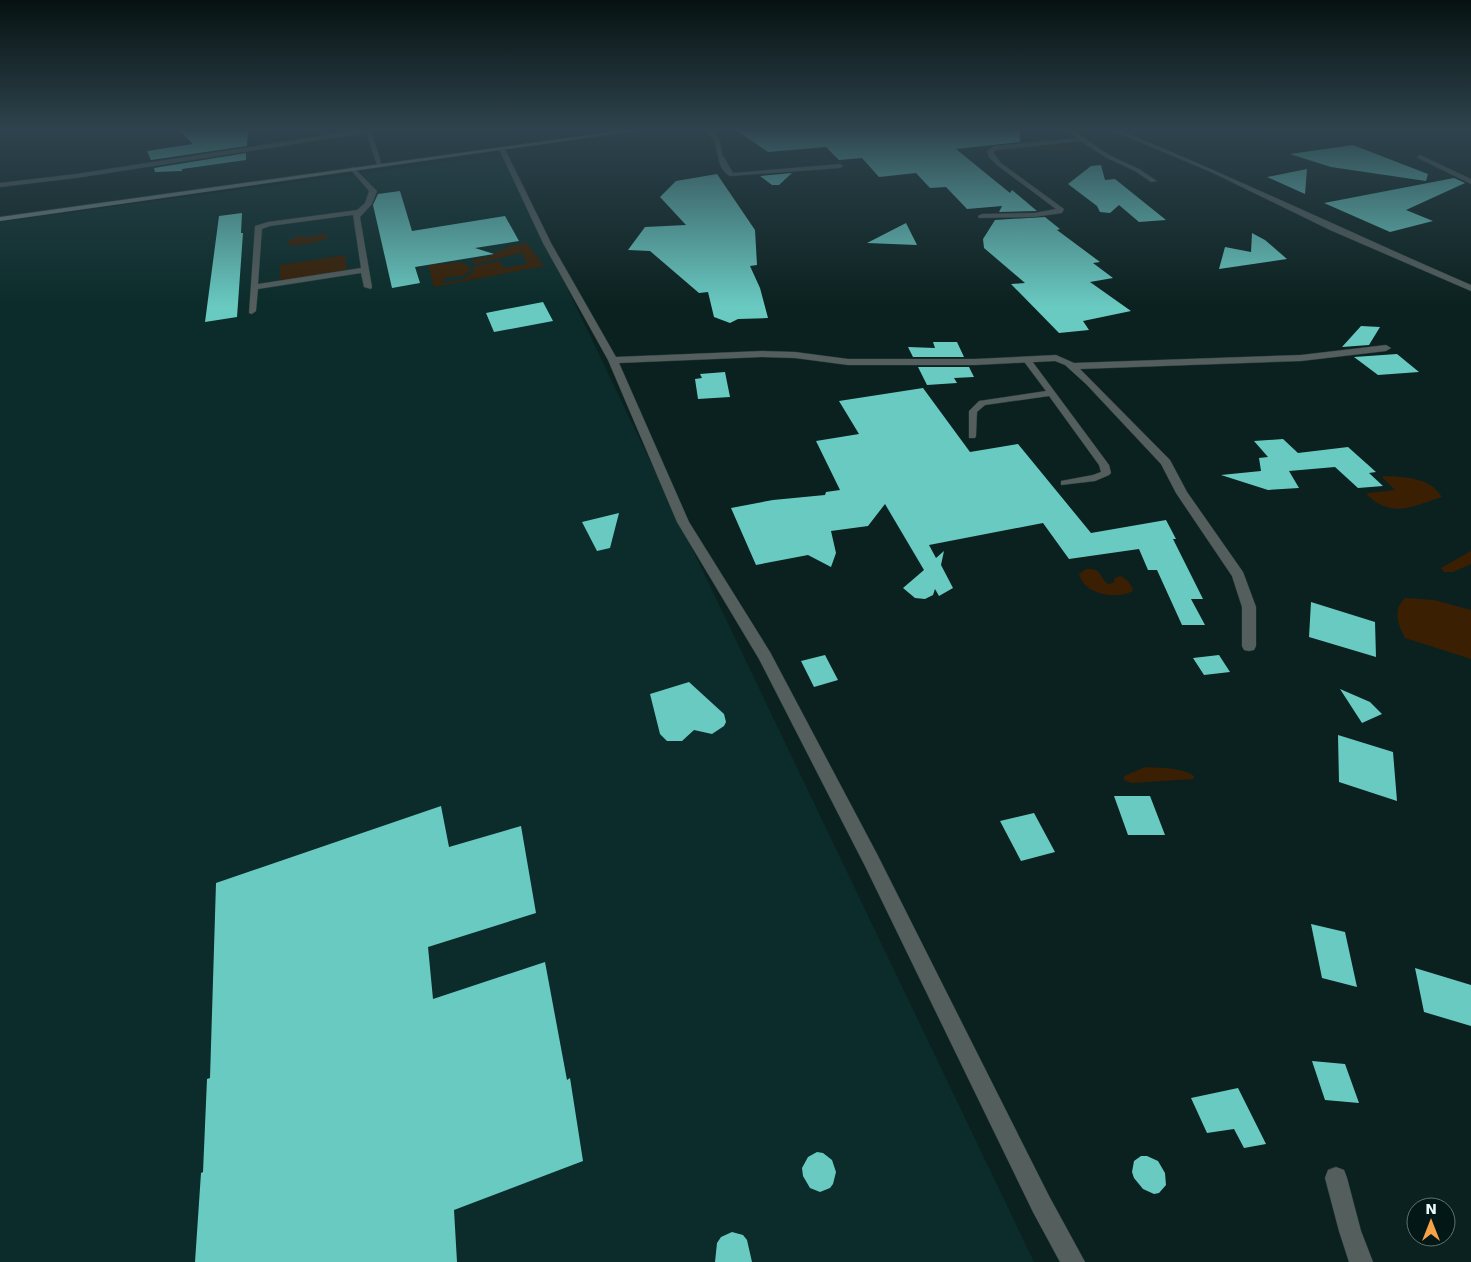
<svg xmlns="http://www.w3.org/2000/svg" width="1471" height="1262" viewBox="0 0 1471 1262" font-family="'DejaVu Sans',sans-serif">
<style>
.built{fill:#0b2c2a}
.green{fill:#3a1f03}
.building{fill:#69cac2}
.lines{fill:none;stroke-linecap:round;stroke-linejoin:round}
.service-casing{stroke:#263b39;stroke-width:1}
.minor-casing{stroke:#263b39;stroke-width:1}
.secondary-casing{stroke:#263b39;stroke-width:1}
.service{fill:#545e5d;fill-rule:evenodd}
.minor{fill:#545e5d;fill-rule:evenodd}
.secondary{fill:#738382;fill-rule:evenodd}
</style>
<rect width="100%" height="100%" fill="#0b211f"/>
<!-- built -->
<path class="built" d="M503,154L1034,1262H0V222Z"/>
<!-- green -->
<path class="green" d="M1065,145L1070,147L1072,151L1039,149L1013,151L1002,155L999,154L998,150Z
M324,234L329,237C323,242 297,247 289,245L287,242L298,236L311,237Z
M422,241L437,265L459,262L468,265L470,271L463,276L447,277L440,283L462,280L472,273L474,266L500,261L504,268L527,264L522,253L475,264L472,262V260L491,256L493,254L511,246L527,243L544,266L434,287Z
M345,255L347,270L280,280V265Z
M1384,476C1405,477 1430,477 1442,497C1413,506 1393,519 1367,495L1368,493L1395,490L1382,477Z
M1471,551V564L1453,572H1444L1441,568Z
M1086,569C1103,568 1098,576 1108,584L1113,583L1115,578L1120,576C1128,579 1131,584 1133,591C1117,600 1084,595 1079,574Z
M1405,598L1434,600L1471,610V659L1405,638C1398,624 1392,610 1405,598Z
M1145,767C1160,768 1181,767 1194,776V779L1131,783L1124,780V776Z"/>
<!-- building -->
<path class="building" d="M178,130H248L247,146L151,160L147,151L193,144Z
M736,130H867V132L896,130H1020V142L956,149L1010,193L1012,190L1037,211L999,212L1002,206L967,209L946,187L930,188L916,173L879,177L862,158L839,160L826,147L768,152Z
M1353,145L1428,174L1426,181L1331,167L1290,154Z
M246,153V160L182,169V171L155,172L154,168Z
M1101,165L1105,180L1115,179L1166,220L1139,222L1119,205L1110,213L1100,212L1097,206L1068,184L1091,166Z
M1307,169L1305,194L1267,177Z
M792,173L779,185H772L760,176Z
M717,174L755,230L757,265L750,266L760,288L768,318L738,319L730,323L714,317L708,292L699,293L650,251L628,250L645,227L686,225L660,197L676,181Z
M1454,178L1465,183L1406,210L1433,221L1390,232L1324,203Z
M400,191L412,231L505,216L519,241L475,248L494,254L415,267L420,283L392,288L373,205L378,194Z
M242,213L241,233H243L237,317L205,322L219,216Z
M1045,217L1060,229L1057,230L1100,262L1093,263L1113,278L1090,282L1131,311L1083,321L1089,330L1059,333L1011,284L1025,283L984,248L983,239L995,220Z
M906,223L917,245L867,243Z
M1252,233L1265,240L1287,259L1219,269L1225,247L1251,252Z
M543,302L553,321L494,332L486,313Z
M1361,326L1380,327L1369,345L1342,347Z
M933,342H957L964,357H913L908,347L935,348Z
M1397,354L1419,372L1378,375L1354,357Z
M918,367H969L974,377L954,378L957,383L927,385Z
M725,372L730,397L698,399L695,379L702,378L700,374Z
M923,388L970,452L1018,444L1091,533L1166,520L1176,539H1173L1203,599H1191L1205,625H1182L1157,570H1148L1139,549L1069,559L1043,523L929,545L936,558L944,551L941,565L953,588L939,596L935,589L933,595L925,599L915,598L903,588L924,570L885,504L868,526L831,531L836,553L831,567L808,555L756,565L731,508L773,500L825,495L826,492L840,490L816,441L859,434L839,401Z
M1283,439L1298,453L1348,447L1376,472L1369,473L1383,486L1358,488L1335,467L1289,471L1299,488L1268,490L1221,475L1261,471L1259,458L1268,457L1254,441Z
M619,513L610,548L597,551L582,522Z
M1311,602L1375,622L1376,657L1309,637Z
M825,655L838,680L814,687L801,661Z
M1219,655L1230,672L1204,675L1193,658Z
M689,682L724,714L726,722L724,726L712,734L694,730L682,741H667L660,734L650,694Z
M1340,689L1370,702L1382,714L1362,723Z
M1338,735L1393,752L1397,801L1339,782Z
M1114,796H1150L1165,835H1128Z
M441,806L449,847L521,826L536,913L428,947L433,999L545,962L567,1080L570,1078L583,1161L454,1210L457,1262H195L201,1173L203,1172L207,1079L210,1078L216,883Z
M1034,813L1055,852L1021,861L1000,821Z
M1311,924L1345,932L1357,987L1322,978Z
M1415,968L1471,985V1026L1424,1012Z
M1312,1061L1345,1064L1359,1103L1325,1100Z
M1238,1088L1266,1144L1244,1148L1234,1129L1207,1133L1191,1098Z
M817,1152L823,1153L832,1160L836,1172L833,1184L830,1188L820,1192L810,1188L803,1176L802,1168L808,1157Z
M1141,1156H1147L1158,1161L1165,1173L1166,1185L1159,1193L1154,1194L1143,1189L1134,1178L1132,1172L1134,1161Z
M732,1232L743,1235L747,1240L752,1262H715L717,1243L721,1237Z"/>
<g class="lines">
<defs>
<path id="service" d="M1023,357H1029L1109,465L1111,473L1109,475L1095,481L1061,485V481L1093,475L1101,472L1099,465L1049,396L985,405L977,412L976,436L975,438H969V411L979,401L1046,391L1022,359Z"/>
<path id="minor" d="M359,130H374L372,133L382,166L377,165L366,133L76,178L0,187V183L76,174Z
M704,130H711L720,140L722,154L733,173L840,164L843,166L840,168L730,176C716,169 719,149 713,139C710,136 706,133 704,130Z
M1066,130H1073L1109,155L1139,169L1157,181L1151,182L1135,171L1105,157L1081,141L996,150L993,152L1001,163L1064,209L1062,213L1034,217L979,218L978,216L982,214L1034,213L1056,209L997,165L989,157L987,151L994,146L1077,138Z
M1111,130H1119C1238,179 1353,234 1471,285V291L1330,230L1211,172Z
M502,147L505,149L551,243L616,357L762,351L795,352L848,359H975L1056,355L1074,363L1301,355L1386,345L1391,348L1386,351L1301,361L1080,369L1170,460L1187,492L1243,572L1256,607V646L1254,650L1249,651L1244,650L1242,646V607L1232,576L1176,493L1161,464L1086,384L1065,365L1055,361L975,365H848L795,358L762,357L619,363L689,522L770,652L877,854L1049,1196L1085,1262H1060L1033,1212L865,866L759,659L677,522L608,360L543,243L499,149Z
M1420,155L1471,179V184L1418,158L1417,157Z
M353,167L377,191L372,204L360,217L372,287L371,289L364,287L361,273L258,289L256,311L252,314L249,313L255,226L268,222L357,210L365,203L369,191L350,169ZM353,215L361,268L258,284L262,229L270,226Z
M1336,1167L1344,1170L1347,1178L1361,1231L1373,1262H1349L1339,1231L1325,1178L1328,1170Z"/>
<path id="secondary" d="M625,130H641L0,221V217Z"/>
</defs>
<!-- service casing -->
<use href="#service" class="service-casing"/>
<!-- minor casing -->
<use href="#minor" class="minor-casing"/>
<!-- secondary casing -->
<use href="#secondary" class="secondary-casing"/>
<!-- service -->
<use href="#service" class="service"/>
<!-- minor -->
<use href="#minor" class="minor"/>
<!-- secondary -->
<use href="#secondary" class="secondary"/>
</g>
<!-- sky -->
<linearGradient id="sky" x2="0" y2="1"><stop stop-color="#061211"/><stop offset="0.42" stop-color="#2e434d"/><stop offset="1" stop-color="#2e434d" stop-opacity="0"/></linearGradient>
<rect width="1471" height="307" fill="url(#sky)"/>
<!-- north arrow -->
<g transform="translate(1431 1222)"><circle r="24" fill="#031816" stroke="#5f7270"/>
<path d="M0-4L9 19L0 12L-9 19Z" fill="#f7a149"/>
<text y="-8" font-size="14" font-weight="bold" text-anchor="middle" fill="#eaf8f6">N</text>
</g>
</svg>
